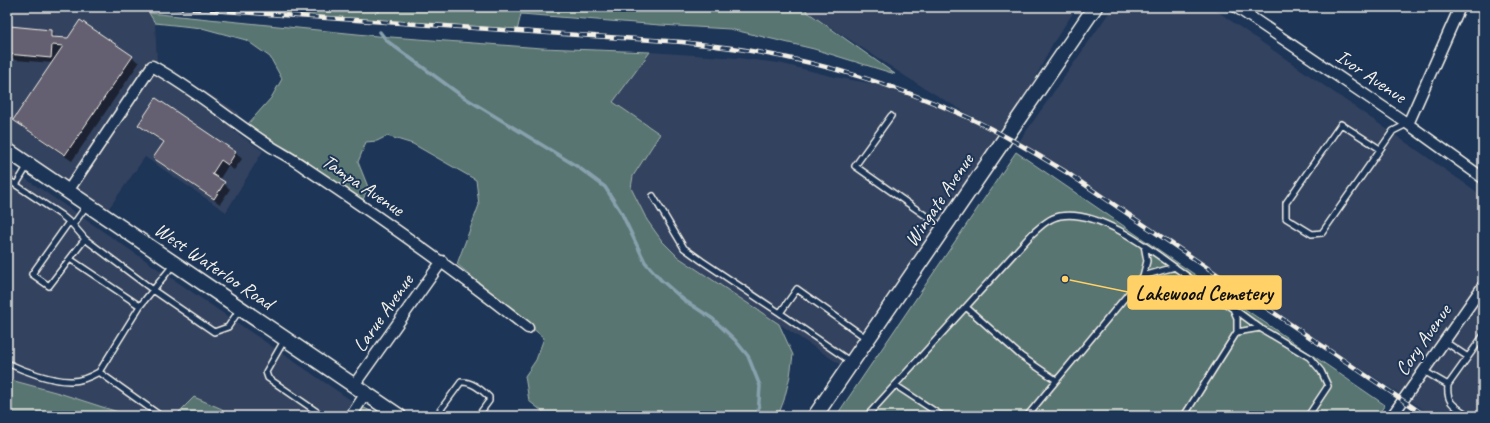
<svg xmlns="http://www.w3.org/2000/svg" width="1490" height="423" viewBox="0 0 1490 423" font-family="Caveat,sans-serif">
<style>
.built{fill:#33425f}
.green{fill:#597572;stroke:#a6b3ad}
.shadow{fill:#0007}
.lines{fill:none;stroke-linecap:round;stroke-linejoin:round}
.stream{stroke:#88a1ad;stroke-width:3.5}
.building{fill:#656171;stroke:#f4f1e8}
.lane-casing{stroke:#f4f1e8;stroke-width:8}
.street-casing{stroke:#f4f1e8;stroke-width:13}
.secondary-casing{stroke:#f4f1e8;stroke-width:17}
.lane{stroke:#1d3557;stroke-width:5}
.street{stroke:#1d3557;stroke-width:10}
.secondary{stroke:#1d3557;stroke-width:14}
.rail-casing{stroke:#f4f1e8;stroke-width:4.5}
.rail{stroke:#1d3557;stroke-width:3;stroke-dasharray:9;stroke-linecap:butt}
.labels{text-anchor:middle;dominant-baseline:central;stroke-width:4;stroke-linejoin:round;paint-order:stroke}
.street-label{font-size:20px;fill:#f4f1e8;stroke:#1d3557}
.leader{fill:none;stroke:#ffd166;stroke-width:1.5}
.callout-dot{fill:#ffd166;stroke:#1d3557;stroke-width:1.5}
.callout{fill:#ffd166;stroke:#ffd166;stroke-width:1.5}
.callout-label{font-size:21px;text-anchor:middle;font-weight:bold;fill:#111}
</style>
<rect width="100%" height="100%" fill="#1d3557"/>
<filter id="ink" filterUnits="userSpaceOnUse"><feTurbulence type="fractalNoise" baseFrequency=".025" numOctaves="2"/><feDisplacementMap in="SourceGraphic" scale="8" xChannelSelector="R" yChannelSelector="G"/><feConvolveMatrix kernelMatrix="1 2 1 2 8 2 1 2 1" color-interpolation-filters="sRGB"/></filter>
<g filter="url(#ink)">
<!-- built -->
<path class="built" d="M7,7H64L149,13L155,23L157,61L239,113L234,131L263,151L226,212L145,157L107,211L7,143Z
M808,7H1077L1053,43L1006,137L847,369L678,257L662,241L647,220L631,188L633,176L660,134L613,102L650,52L739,58L779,63L835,77L891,87L943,107L1001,134L908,78L806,11Z
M1113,7H1211L1483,196V416H1433L1018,143Z
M7,166L358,405L350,416H126L124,414L59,393L7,379Z"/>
<!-- green -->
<path class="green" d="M165,7H808L806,11L895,74L814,49L730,29L660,25L521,14L517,31Z
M149,13L377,36L542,48L650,52L613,102L660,134L633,176L631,188L647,220L662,241L678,257L779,324L793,355L790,376L784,400L778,416L547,415L529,401L525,376L536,360L544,338L457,264L479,205L476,180L413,144L387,136L377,141L366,142L358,162L368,187L363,200L248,124L271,98L282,79L270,57L246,40L202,28L155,23Z
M1016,152L1385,405L1377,416H836Z
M7,379L59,393L124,414L126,416H7Z
M194,397L222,409L223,416H175Z
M358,405L381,416H351Z"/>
<!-- shadow -->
<path class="shadow" d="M10,28L51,31L57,39L132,57L139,63L72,161L21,126L14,120L53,63L15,60L8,54Z
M156,99L236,153L242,159L234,170L228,166L219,180L230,189L220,204L161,164L155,158L164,143L146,131L139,124Z"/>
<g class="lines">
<!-- stream -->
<path class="stream" d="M376,7L378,11
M380,32L387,41L462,96L578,167L605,187L621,212L645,262L661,280L684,300L713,319L735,340L748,356L760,386L758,416"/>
</g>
<!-- building -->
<path class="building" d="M80,20L133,56L65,155L13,120L63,46L52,45L51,58L7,54L10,26L51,30V37L68,38Z
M156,98L236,152L228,165L221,160L212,174L225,182L214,199L153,158L164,142L138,125Z"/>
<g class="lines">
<defs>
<path id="lane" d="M891,116L855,166L943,228
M1380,149L1341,124L1286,203V218L1312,234L1322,233L1393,131L1407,124
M7,179L61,215L73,225L85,239L153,290L214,332L228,327L240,309
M16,185L28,165
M653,196L684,248L702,261L780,313
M69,222L32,274L49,286L85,239
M73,225L87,205
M70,259L140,306L174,264
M1143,276L1175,267
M140,306L99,372L158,414
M966,307L1021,356L1056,380
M1234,309L1260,328L1309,357L1321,371L1328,386L1308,416
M1237,332L1260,328
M285,339L266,372L268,378L323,416
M1444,341L1468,357
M851,362L780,313L797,289L866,338
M7,363C24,371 51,381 70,381C80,382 90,377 99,372
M1424,371L1448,385L1483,336
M895,385L942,416
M1448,385C1446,404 1455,406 1469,416
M436,416L461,382C472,381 482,390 489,397V401L478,416
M867,416L1032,234C1040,227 1049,218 1060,216C1099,209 1151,250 1180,271C1198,284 1215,296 1233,309L1237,318V332L1184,416
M1027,416L1143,276L1147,261L1144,245"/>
<path id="street" d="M1236,7L1408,124L1483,178
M1408,124L1460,7
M68,191L152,66C194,89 230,120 270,146C281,153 293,159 304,167C381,218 456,271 528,328
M354,385L442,261
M351,416L366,393
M1392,416L1483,286"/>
<path id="secondary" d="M7,150L399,416
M815,416L1095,7"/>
</defs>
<!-- lane casing -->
<use href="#lane" class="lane-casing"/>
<!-- street casing -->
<use href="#street" class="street-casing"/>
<!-- secondary casing -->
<use href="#secondary" class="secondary-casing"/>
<!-- lane -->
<use href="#lane" class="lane"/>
<!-- street -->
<use href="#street" class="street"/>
<!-- secondary -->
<use href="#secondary" class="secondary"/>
<defs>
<path id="rail" d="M165,7L682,42C705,45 728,47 751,51C825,63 897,86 965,116C1000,132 1033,152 1066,172L1426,416"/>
</defs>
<!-- rail casing -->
<use href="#rail" class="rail-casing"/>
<!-- rail -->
<use href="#rail" class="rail"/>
</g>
</g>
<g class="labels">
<!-- street labels -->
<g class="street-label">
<text transform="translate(1371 76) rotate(34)">Ivor Avenue</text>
<text transform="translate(363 185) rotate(34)">Tampa Avenue</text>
<text transform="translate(939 200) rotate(-56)">Wingate Avenue</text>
<text transform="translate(214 266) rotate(34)">West Waterloo Road</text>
<text transform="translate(383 313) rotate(-55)">Larue Avenue</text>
<text transform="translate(1423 340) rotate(-55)">Cory Avenue</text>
</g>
</g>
<!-- callouts -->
<path class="leader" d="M1065 279L1128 292"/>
<circle class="callout-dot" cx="1065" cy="279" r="4"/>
<rect class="callout" x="1128" y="276" width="153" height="33" rx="4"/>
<g class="callout-label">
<text x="1204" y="300">Lakewood Cemetery</text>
</g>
<!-- margin -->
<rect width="1490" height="423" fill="none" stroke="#1d3557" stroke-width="24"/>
<rect x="12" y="12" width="1466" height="399" fill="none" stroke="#f4f1e8" stroke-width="1.5" filter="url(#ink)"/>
</svg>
